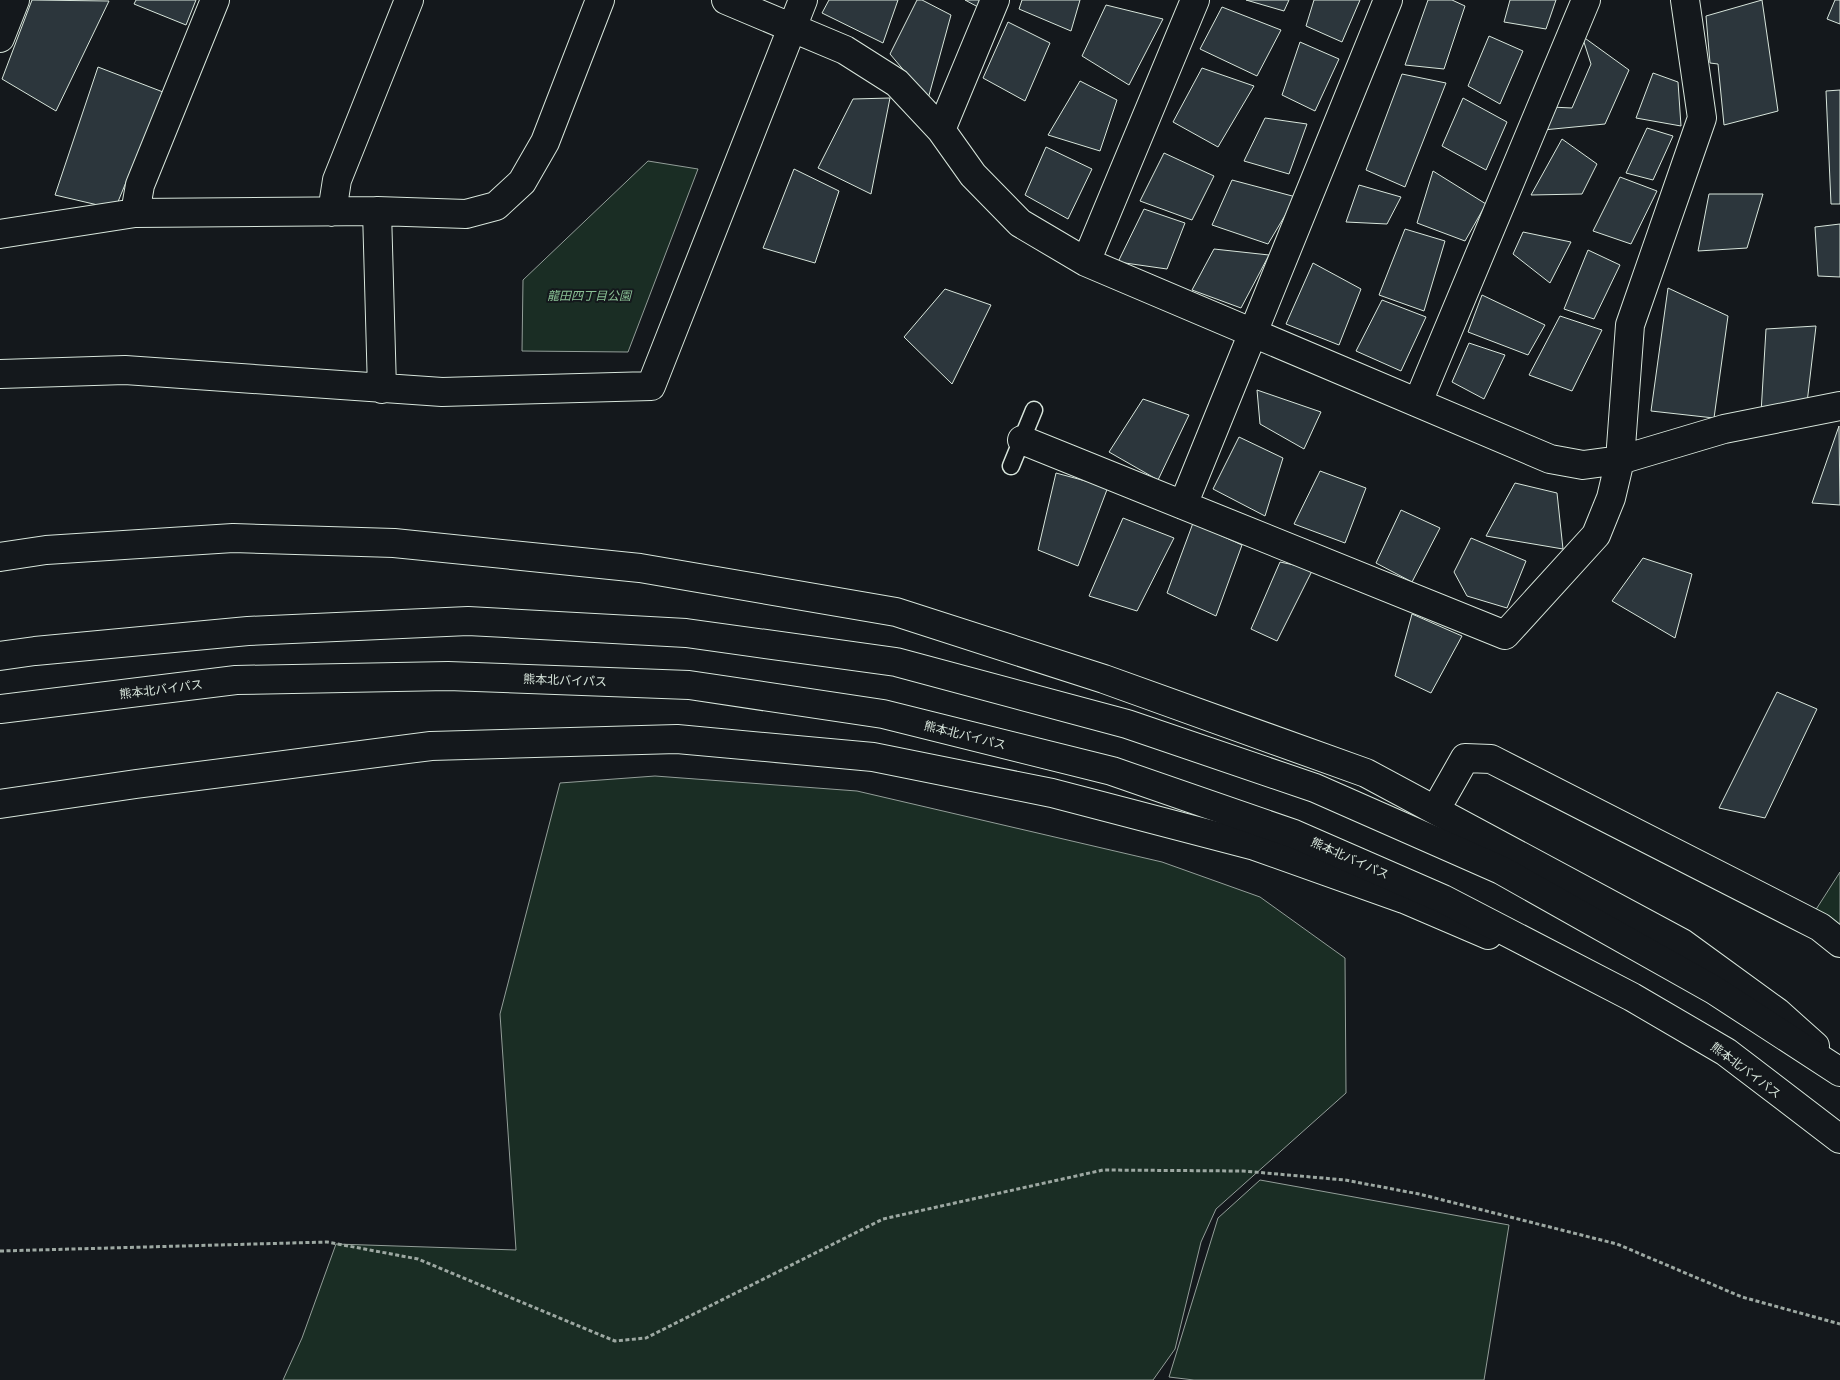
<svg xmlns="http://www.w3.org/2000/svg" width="1840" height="1380" viewBox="0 0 1840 1380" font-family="Merriweather,'Noto Sans JP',serif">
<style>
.green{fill:#1a2d24;stroke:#939e99}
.building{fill:#2c363c;stroke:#d8e6dc}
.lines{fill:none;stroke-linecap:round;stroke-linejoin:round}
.lane-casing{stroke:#d8e6dc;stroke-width:19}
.street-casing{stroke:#d8e6dc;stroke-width:30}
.highway-casing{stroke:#d8e6dc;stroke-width:30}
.path{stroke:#9da8a2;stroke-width:3;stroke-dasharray:4 2.5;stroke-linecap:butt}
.lane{stroke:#14181c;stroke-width:16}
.street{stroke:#14181c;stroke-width:28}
.highway{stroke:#14181c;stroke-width:28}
.labels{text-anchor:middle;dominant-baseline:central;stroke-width:4;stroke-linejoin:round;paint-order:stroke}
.park-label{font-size:12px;font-style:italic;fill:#8ac095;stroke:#14181c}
.street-label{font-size:12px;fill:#d8e6dc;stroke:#14181c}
</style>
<rect width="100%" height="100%" fill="#14181c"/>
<!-- green -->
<path class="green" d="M648,161L698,169L628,352L522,351L523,280Z
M655,776L857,791L1162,862L1260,897L1345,958L1346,1093L1216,1209L1201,1242L1175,1349L1153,1380H283L302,1338L336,1244L516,1250L500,1014L560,783Z
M1840,872V933L1815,911Z
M1260,1180L1509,1225L1484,1380H1194L1169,1377L1218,1218Z"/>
<!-- building -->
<path class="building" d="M32,0L109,1L56,111L2,79Z
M136,0H196L186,25L134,4Z
M829,0H898L883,43L822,13Z
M917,0H922L951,15L928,99L890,54Z
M965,0H981L978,7Z
M1022,0H1080L1071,31L1019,9Z
M1246,0H1289L1284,11Z
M1314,0H1360L1342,42L1306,26Z
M1428,0H1452L1465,6L1444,69L1405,65Z
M1510,0H1556L1546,29L1504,22Z
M1762,0L1778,111L1724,125L1718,64L1710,63L1706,16Z
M1835,0H1840V24L1827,19Z
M1106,5L1163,19L1129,85L1082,56Z
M1222,7L1281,30L1257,76L1200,49Z
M1008,22L1050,43L1025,101L983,78Z
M1489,36L1523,51L1500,104L1468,86Z
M1582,36L1629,70L1605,124L1543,130L1551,107L1572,108L1591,64Z
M1300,42L1339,59L1315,111L1282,95Z
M98,67L163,92L115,209L55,195Z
M1202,68L1254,86L1218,147L1173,122Z
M1653,73L1678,82L1681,126L1636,118Z
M1402,74L1446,83L1405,187L1366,170Z
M1080,81L1117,100L1100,151L1048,135Z
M1840,90V204H1831L1826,91Z
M890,98L871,194L818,168L853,99Z
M1463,98L1507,122L1486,170L1442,146Z
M1265,118L1307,124L1289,174L1244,161Z
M1647,128L1673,136L1653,180L1626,173Z
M1562,139L1597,164L1582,194L1531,195Z
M1046,147L1092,169L1068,219L1025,195Z
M1164,153L1214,176L1192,220L1140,201Z
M794,169L839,191L815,263L763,248Z
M1433,171L1486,204L1465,241L1417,223Z
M1620,177L1657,191L1631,244L1593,231Z
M1232,180L1296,197L1268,244L1212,225Z
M1359,185L1401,197L1387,224L1346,222Z
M1709,194H1763L1747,248L1698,251Z
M1144,209L1185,223L1167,269L1118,262Z
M1840,224V277L1818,276L1815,227Z
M1405,229L1445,241L1424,311L1379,295Z
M1523,232L1571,242L1550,283L1513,254Z
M1214,249L1269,255L1241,308L1192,290Z
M1588,250L1620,265L1594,319L1564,309Z
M1313,263L1361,289L1339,345L1286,324Z
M1668,288L1728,316L1714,418L1651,411Z
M945,289L991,305L952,384L904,337Z
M1482,295L1545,325L1528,355L1468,332Z
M1382,300L1426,317L1401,371L1356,351Z
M1560,316L1602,330L1572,391L1529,375Z
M1816,326L1807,403L1761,413L1766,329Z
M1469,343L1505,355L1484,399L1452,382Z
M1257,390L1321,412L1304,449L1260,424Z
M1143,399L1189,415L1158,480L1109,452Z
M1839,426L1840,505L1812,503Z
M1239,437L1283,458L1265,516L1213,489Z
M1320,471L1366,488L1345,543L1294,524Z
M1056,473L1108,487L1078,566L1038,550Z
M1515,483L1557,493L1563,549L1486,536Z
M1401,510L1440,528L1412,582L1376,563Z
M1123,518L1174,538L1137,611L1089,596Z
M1193,523L1242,545L1216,616L1167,593Z
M1471,538L1526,561L1507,608L1467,596L1454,572Z
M1643,558L1692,574L1675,638L1612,601Z
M1280,562L1313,569L1277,641L1251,629Z
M1412,614L1462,636L1431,693L1395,676Z
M1777,692L1817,709L1765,818L1719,808Z"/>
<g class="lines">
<defs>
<path id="lane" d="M1011,466L1034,410"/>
<path id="street" d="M726,0L845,50L897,83L941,130L973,175L1020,223L1086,262L1550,459L1583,465L1620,460L1724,429L1840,406
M0,38L15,0
M941,130L995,0
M377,211L382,389
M332,212L337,180L409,0
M135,213L140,185L215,0
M0,234L135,213L377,211L466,214L496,206L522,182L545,142L600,0
M1086,262L1195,0
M0,374L125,370L442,392L651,386L803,0
M1418,402L1586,0
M1022,440L1505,635L1596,535L1611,498L1620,460L1630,325L1702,118L1685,0
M1183,505L1388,0
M0,557L46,550L233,538L394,543L640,568L896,612L1104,679L1366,773L1682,943L1777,1012L1815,1046
M0,804L136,784L431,746L677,739L873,757L1052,793L1255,846L1404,899L1488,935
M1436,809L1465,758L1491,759L1820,927L1840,943"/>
<path id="highway" d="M0,656L35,651L248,631L468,621L686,633L896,662L1127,724L1315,788L1501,870L1714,990L1840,1072
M0,709L236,680L448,676L689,685L883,714L1112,771L1294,834L1443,899L1632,997L1726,1052L1840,1139"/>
</defs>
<!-- lane casing -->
<use href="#lane" class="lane-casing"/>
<!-- street casing -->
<use href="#street" class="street-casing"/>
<!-- highway casing -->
<use href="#highway" class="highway-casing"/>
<!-- path -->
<path class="path" d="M0,1251L327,1242L418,1259L615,1341L646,1338L883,1219L1103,1170L1243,1171L1345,1180L1419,1194L1617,1244L1742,1297L1840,1324"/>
<!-- lane -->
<use href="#lane" class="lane"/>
<!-- street -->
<use href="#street" class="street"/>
<!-- highway -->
<use href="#highway" class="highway"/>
</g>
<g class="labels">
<!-- park labels -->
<g class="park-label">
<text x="589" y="295">龍田四丁目公園</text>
</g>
<!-- street labels -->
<g class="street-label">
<text transform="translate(565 680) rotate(2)">熊本北バイパス</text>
<text transform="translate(161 689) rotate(-7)">熊本北バイパス</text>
<text transform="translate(965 735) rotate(14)">熊本北バイパス</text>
<text transform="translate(1350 858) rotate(24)">熊本北バイパス</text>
<text transform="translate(1746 1070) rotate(37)">熊本北バイパス</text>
</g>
</g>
</svg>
